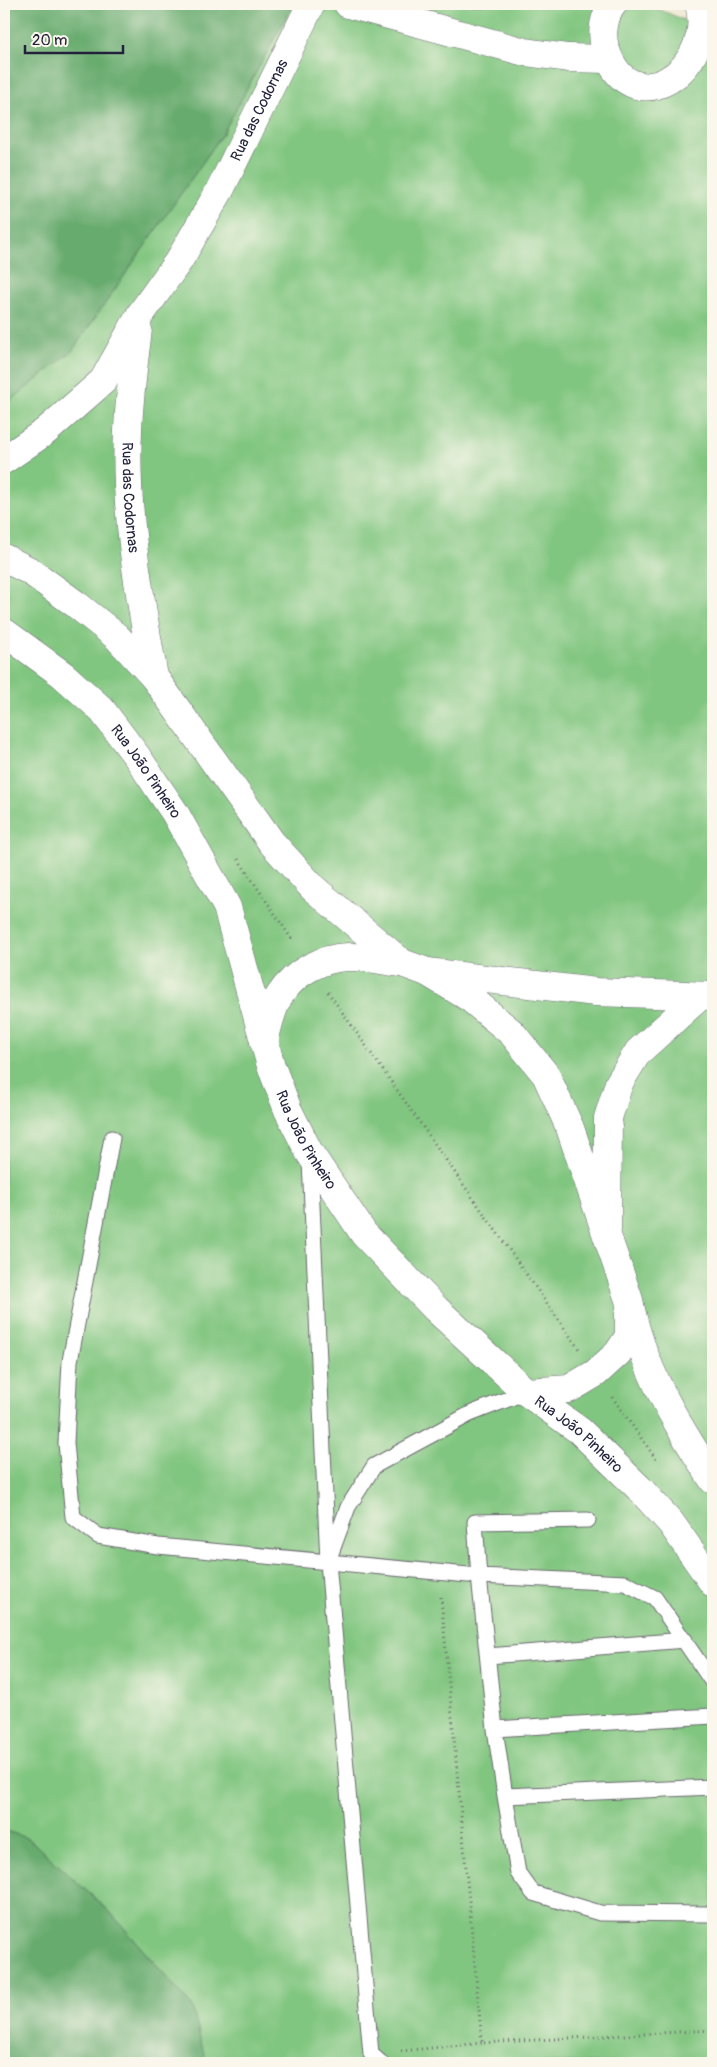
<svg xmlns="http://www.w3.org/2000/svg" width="717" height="2067" viewBox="0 0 717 2067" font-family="Pangolin,sans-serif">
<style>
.green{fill:#81c680;stroke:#52745e}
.forest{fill:#68ab6e;stroke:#456654}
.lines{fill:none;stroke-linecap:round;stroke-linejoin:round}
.lane-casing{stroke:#6a686f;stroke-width:17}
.street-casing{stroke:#6a686f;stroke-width:29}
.secondary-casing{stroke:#6a686f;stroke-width:29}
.path{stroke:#6a686f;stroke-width:3;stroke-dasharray:1 4;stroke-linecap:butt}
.lane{stroke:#fff;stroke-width:15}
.street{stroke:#fff;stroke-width:28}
.secondary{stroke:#fff;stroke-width:28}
.labels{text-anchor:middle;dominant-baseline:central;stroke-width:4;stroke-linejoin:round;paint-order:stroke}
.street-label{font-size:15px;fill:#22223b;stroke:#fbf7ec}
</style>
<rect width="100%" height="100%" fill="#fbf7ec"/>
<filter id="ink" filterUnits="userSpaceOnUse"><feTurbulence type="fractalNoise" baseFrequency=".02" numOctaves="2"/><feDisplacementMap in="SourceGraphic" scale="10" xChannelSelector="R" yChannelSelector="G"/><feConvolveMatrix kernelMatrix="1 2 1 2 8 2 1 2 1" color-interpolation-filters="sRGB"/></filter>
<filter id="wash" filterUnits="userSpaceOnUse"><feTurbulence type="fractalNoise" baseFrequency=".0096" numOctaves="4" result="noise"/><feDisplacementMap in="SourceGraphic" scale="20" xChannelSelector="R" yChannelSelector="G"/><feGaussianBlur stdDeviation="1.12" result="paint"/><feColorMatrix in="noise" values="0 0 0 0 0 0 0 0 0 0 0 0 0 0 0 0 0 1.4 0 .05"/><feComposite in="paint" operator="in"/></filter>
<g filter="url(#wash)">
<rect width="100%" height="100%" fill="#efe9d0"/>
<!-- green -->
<path class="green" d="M293,4H646L713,32V2063H206L192,2006L109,1911L29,1839L4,1830V406L72,351L223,133Z"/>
<!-- forest -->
<path class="forest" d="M4,4H293L223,133L72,351L4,406Z
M4,1830L29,1839L109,1911L192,2006L206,2063H4Z"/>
</g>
<g filter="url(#ink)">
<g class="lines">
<defs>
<path id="lane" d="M112,1138L70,1361L66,1443L73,1517L98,1536L158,1546L479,1576L475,1522L588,1520
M310,1161L328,1562L371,2054L381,2063
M330,1556L348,1507L374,1466L470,1414L526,1392
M488,1656L685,1640
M713,1683L655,1598L625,1583L479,1576L495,1729L505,1796L713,1787
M495,1729L713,1716
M505,1796L518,1873L533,1893L600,1913L713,1914"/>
<g id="street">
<path d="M348,4L525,52L568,58L608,59"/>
<path d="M613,4C604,15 601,34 605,47C629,128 717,69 699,4"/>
<path id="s1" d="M138,329C134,363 129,397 128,431C124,514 140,597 154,677"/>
<path id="s2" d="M4,460L46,431L103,381L140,315L180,259L220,190L311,4"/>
<path d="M427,972L596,992L713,996"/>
<path d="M607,1229L608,1118L619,1083L638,1052L699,997"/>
</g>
<g id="secondary">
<path d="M4,558L30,571L77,605L117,637L154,677L272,843L313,888L402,963L427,972L470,998L512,1033L546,1075L570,1128L629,1300C641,1366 677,1425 713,1480"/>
<path id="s3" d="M4,632L63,675L101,709L138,758L175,813L227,907L271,1066L288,1110L309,1152L364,1234L436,1309L526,1392L580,1431L639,1488L671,1523L713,1583"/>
<path d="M264,1042C268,1027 271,1009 280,995C295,972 321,958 348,957C365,956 384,961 402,963"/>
<path d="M526,1392L569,1389L596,1373L618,1353L629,1336V1314"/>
</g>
</defs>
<!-- lane casing -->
<use href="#lane" class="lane-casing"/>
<!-- street casing -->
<use href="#street" class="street-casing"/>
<!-- secondary casing -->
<use href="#secondary" class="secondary-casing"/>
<!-- path -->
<path class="path" d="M4,597L12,602
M238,859L293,941
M328,992L579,1349
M612,1397L656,1459
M441,1597L482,2043L713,2030
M401,2051L482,2043"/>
<!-- lane -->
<use href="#lane" class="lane"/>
<!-- street -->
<use href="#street" class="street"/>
<!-- secondary -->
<use href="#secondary" class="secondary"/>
</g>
</g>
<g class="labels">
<!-- street labels -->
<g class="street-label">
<text stroke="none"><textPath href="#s2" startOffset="440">Rua das Codornas</textPath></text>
<text stroke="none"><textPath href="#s1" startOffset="169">Rua das Codornas</textPath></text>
<text stroke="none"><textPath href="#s3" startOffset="201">Rua João Pinheiro</textPath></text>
<text stroke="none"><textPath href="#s3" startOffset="606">Rua João Pinheiro</textPath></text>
<text stroke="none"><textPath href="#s3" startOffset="1011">Rua João Pinheiro</textPath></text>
</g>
</g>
<!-- margin -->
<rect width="717" height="2067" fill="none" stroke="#fbf7ec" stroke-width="20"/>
<!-- scale -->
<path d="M25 45v8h98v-8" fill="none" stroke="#22223b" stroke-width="2.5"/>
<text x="32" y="45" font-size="15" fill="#22223b" stroke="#fbf7ec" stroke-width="4" paint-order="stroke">20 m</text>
</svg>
